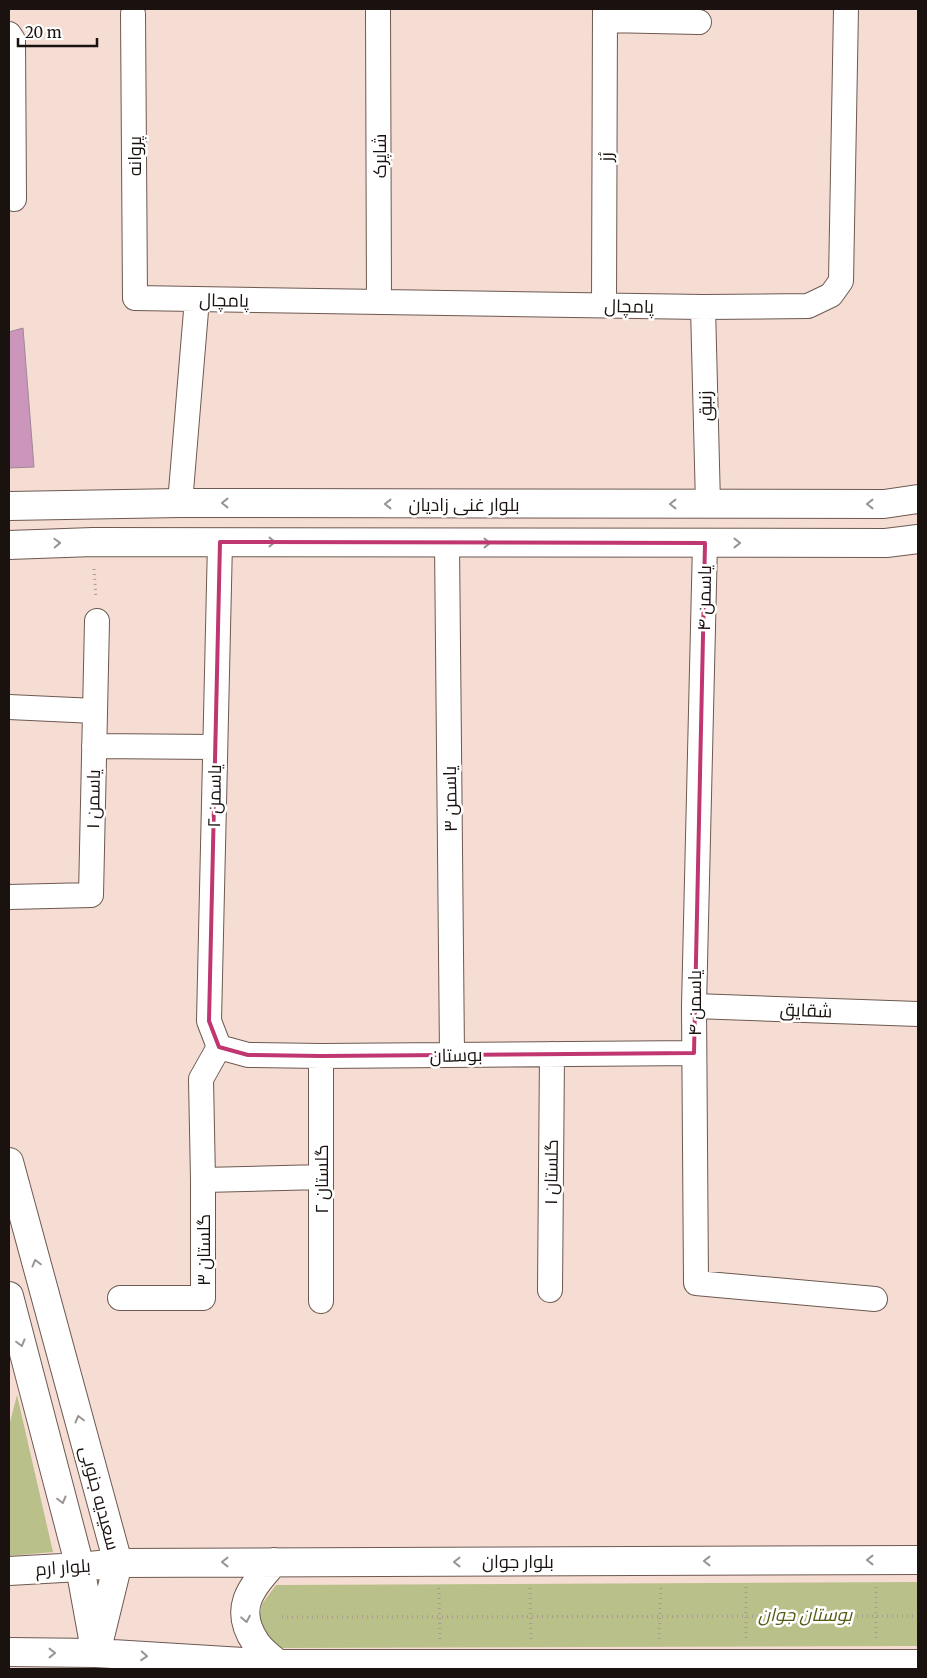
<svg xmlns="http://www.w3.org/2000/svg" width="927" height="1678" viewBox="0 0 927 1678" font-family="Merriweather,Cairo,serif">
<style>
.green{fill:#bac089}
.building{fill:#cc95bb;stroke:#9d8996}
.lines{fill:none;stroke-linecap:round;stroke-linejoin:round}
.street-casing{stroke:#6d5951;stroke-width:26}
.secondary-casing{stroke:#6d5951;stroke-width:30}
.path{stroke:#ac9992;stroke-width:3;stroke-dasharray:1 4;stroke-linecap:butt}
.street{stroke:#fff;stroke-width:24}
.secondary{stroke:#fff;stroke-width:28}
.oneway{stroke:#989493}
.marked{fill:none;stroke:#c03670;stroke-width:4;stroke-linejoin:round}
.labels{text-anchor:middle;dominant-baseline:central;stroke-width:5;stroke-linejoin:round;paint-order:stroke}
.street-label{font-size:18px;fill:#1a120f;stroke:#fff}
.park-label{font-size:18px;font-style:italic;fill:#555912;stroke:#fff}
</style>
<rect width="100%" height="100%" fill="#f5ddd3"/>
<!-- green -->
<path class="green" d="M17,1395L53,1552L9,1556V1426Z
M918,1582V1646L281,1648L266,1640L258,1623L262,1604L276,1585Z"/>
<!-- building -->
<path class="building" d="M23,328L34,467L9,468V332Z"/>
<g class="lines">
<defs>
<path id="street" d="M378,9L379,302
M133,14L135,298L703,307L808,306L831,295L841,281L846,9
M605,20L699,22
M9,34L13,40L14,199
M604,305L605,9
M703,307L708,504
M180,503L197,299
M447,543L452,1055
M705,543L694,1006L696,1283L875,1299
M9,707L95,711
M94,746L215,747
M9,897L91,895L97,621
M694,1006L918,1014
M219,1047L209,1021L220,542
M219,1047L248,1055L321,1056L694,1053
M321,1056V1301
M203,1180L201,1079L219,1047
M550,1290L552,1054
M120,1298H203V1180L321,1177"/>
<path id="secondary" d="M9,506L180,503L884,504L918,499
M9,545L93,542L886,543L918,539
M9,1162L118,1563L96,1653
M9,1296L80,1567L94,1644
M274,1562C250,1589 233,1609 256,1643C261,1651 271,1658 278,1664
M9,1571L80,1567L118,1563L918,1560
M9,1652L96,1653L278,1664H918"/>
</defs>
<!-- street casing -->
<use href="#street" class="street-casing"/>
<!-- secondary casing -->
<use href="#secondary" class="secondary-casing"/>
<!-- path -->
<path class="path" d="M94,569L96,598
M876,1587V1638
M439,1588L440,1639
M530,1588L531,1639
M282,1617L918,1616
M746,1638V1587
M659,1639L661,1587"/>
<!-- street -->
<use href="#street" class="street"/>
<!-- secondary -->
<use href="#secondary" class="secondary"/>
</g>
<!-- one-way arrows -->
<defs><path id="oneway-chevron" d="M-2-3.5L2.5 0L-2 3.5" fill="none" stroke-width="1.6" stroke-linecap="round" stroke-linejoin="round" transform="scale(1.25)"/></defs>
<g class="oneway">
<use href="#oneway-chevron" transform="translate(225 503) rotate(-180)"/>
<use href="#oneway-chevron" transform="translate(388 504) rotate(-180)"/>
<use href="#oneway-chevron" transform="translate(673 504) rotate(-180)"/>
<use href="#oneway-chevron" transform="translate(870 504) rotate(-180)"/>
<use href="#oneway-chevron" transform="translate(272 542)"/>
<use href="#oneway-chevron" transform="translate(57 543) rotate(-2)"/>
<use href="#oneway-chevron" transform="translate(487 543)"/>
<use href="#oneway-chevron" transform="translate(737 543)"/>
<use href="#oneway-chevron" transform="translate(36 1263) rotate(-105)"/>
<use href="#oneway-chevron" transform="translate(21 1343) rotate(75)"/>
<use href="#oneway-chevron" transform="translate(79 1419) rotate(-105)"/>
<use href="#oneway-chevron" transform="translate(62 1500) rotate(75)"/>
<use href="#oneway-chevron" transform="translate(870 1560) rotate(180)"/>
<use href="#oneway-chevron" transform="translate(707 1561) rotate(180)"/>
<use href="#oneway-chevron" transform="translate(225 1562) rotate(180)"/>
<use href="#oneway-chevron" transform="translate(457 1562) rotate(180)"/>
<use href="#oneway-chevron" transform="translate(246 1619) rotate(79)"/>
<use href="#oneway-chevron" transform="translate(52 1653)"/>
<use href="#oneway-chevron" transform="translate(144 1656) rotate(4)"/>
</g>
<!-- marked area -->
<path class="marked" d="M220,542L705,543L694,1053L321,1056L248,1055L219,1047L209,1021Z"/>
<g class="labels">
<!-- street labels -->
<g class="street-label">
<text transform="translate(134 156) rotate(-90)">پروانه</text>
<text transform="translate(379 156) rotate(-90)">شاپرک</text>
<text transform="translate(605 157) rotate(-90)">رُز</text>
<text transform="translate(224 300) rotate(1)">پامچال</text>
<text transform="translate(629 306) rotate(1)">پامچال</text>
<text transform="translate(705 406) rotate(-91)">زنبق</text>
<text x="464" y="504">بلوار غنی زادیان</text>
<text transform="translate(704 598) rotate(-89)">یاسمن ۴</text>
<text transform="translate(214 796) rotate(-89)">یاسمن ۲</text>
<text transform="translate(93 799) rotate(-89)">یاسمن ۱</text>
<text transform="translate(450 799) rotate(-91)">یاسمن ۳</text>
<text transform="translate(694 1003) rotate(-90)">یاسمن ۴</text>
<text transform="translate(806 1010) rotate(2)">شقایق</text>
<text transform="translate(456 1055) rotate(-1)">بوستان</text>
<text transform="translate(551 1172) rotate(-89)">گلستان ۱</text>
<text transform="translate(321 1179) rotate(-90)">گلستان ۲</text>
<text transform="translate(203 1250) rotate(-90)">گلستان ۳</text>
<text transform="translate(100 1498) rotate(75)">سعیدیه جنوبی</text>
<text x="518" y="1561">بلوار جوان</text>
<text transform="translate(63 1567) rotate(-4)">بلوار ارم</text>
</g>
<!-- park labels -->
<g class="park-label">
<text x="805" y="1614">بوستان جوان</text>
</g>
</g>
<!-- border -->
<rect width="927" height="1678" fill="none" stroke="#1a120f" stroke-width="20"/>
<!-- scale -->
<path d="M18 38v8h79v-8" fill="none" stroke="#1a120f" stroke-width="2.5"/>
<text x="25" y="38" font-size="15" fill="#1a120f" stroke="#ffffff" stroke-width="4" paint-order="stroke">20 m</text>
</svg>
